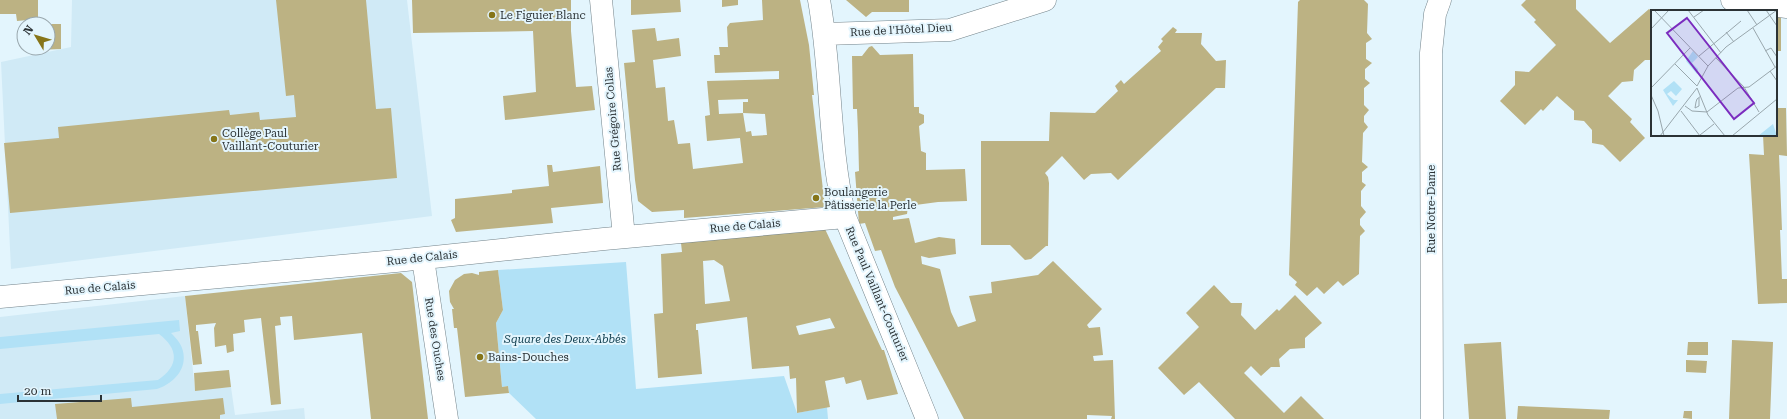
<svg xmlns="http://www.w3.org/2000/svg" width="1787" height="419" viewBox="0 0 1787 419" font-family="'Roboto Serif',serif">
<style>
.built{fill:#d0eaf6}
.green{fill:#b1e1f6}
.building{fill:#bcb283;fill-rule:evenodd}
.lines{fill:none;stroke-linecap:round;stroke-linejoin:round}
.minor-casing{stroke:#73838a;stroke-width:23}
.minor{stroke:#fff;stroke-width:22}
.poi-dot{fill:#867519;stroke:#e3f5fd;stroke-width:1.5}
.labels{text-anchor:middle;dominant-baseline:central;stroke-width:4;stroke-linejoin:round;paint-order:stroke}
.poi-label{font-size:11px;fill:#2b3235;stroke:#e3f5fd;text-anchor:start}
.street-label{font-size:11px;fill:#2b3235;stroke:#e3f5fd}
.park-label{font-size:11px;font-style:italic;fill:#134152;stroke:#e3f5fd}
.inset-road{fill:none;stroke:#99a7ad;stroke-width:1}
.view{fill:#7b2cbf;fill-opacity:0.15;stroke:#7b2cbf;stroke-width:2}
.inset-edge{fill:none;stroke:#2b3235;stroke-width:2}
</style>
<rect width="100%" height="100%" fill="#e3f5fd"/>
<!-- built -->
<path class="built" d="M72,0H407L432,216L11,269L1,62L71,47Z
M185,296L195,390L231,387L235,415L304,408L305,419H0V317Z"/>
<!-- green -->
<path class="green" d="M626,262L636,389L784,376L797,413L827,407L828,419H536L509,393L508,386L502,387L496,323L503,310L498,270Z
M179,320L180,331L171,333C175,337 180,342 182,348C189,368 174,383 157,389L0,404V394L158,380C179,366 179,349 159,334L0,349V337Z"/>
<!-- building -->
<path class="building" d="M0,0H38V19L17,21L16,14H0Z
M276,0H366L376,109L391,108L397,178L10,213L4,143L59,138L58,127L229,110L230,115L259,112L260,120L296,117L294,95L286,96Z
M412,0H571V31L576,87L592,86L595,110L505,120L503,96L536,92L533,31L413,33Z
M631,0H680L681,12L631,15Z
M722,0H738V5L722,7Z
M762,0H800L809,45L814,95H812L825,207L684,218V210L652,212L638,201L635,180L624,63L635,62L632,30L655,28L657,41L679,38L681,56L653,60L656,88L665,87L668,121L674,120L678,144L690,143L693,169L743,163L740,138L707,141L705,116L710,115L707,81L779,79V71L715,73L714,55H720L719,47H728L727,27L730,23L763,20ZM748,99V102H743V113L719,114L718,100ZM743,113L765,114L767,135L752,136L751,131L746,132Z
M846,0H909V12H872L866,17Z
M1300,0H1364L1368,4L1367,33L1372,39L1366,43V59L1372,63L1365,69V79L1370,83L1364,88V105L1369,110L1364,116V122L1368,127L1363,133L1362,162L1368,167L1362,172V182L1366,185L1361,191V206L1366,212L1360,219V225L1365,231L1360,236L1359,274L1343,286L1338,281L1324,294L1317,287L1307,296L1295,285L1297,282L1289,275L1298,2Z
M1526,0H1576V9L1610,43L1649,9L1652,11V60H1645L1634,70L1633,81L1622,82L1608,96L1632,119L1630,122L1645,138L1620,162L1603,145L1592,143V130L1584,121L1574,120V111L1557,96L1543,111L1541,109L1525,125L1500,101L1515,85V71L1529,72L1556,45L1534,22L1536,20L1521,5Z
M1776,11L1781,12V51H1776Z
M48,24H61V49L37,50V48H48Z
M1173,27L1177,30L1175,33H1202L1201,44L1216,61L1226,60L1225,88H1216L1118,180L1111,173L1091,174L1084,180L1062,156L1045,173L1048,177L1049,183L1048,246H1046L1031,259L1025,260L1010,245H981V141H1049L1050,112L1095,113L1118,91L1115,86L1121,80L1124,84L1161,51L1158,47L1163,41L1161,39Z
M872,46L880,55L913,54L914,107H919V113L924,115V123L919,126L921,151L926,153V170L965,169L967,201L938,202L908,206L907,214L893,217V220L909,218L915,243L939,237L955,239L956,254L929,258L921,256L922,264L940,269L951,312L958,327L976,321L969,296L992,293L991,282L1038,275L1053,261L1102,309L1087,325L1089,328L1100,327L1103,355L1093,356L1094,361L1113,360L1115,419H1111L1112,416L1087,415V419H964L895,287L881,250L875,251L865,223L859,224L855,172L859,171L858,132L857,109H853L852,56H862L869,47Z
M1776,108H1786L1787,156L1779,155L1782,230H1780L1782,279H1787V303L1758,304L1749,154L1764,155L1763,135H1776Z
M547,165H552L553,172L600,166L603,203L551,208L553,223L456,232L451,220L455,218V199L512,193V190L549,186Z
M825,229L882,350H884L898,394L867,400L861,380L846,384L844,377L825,381L830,407L797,413L796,378L790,379L789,366L752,369L747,317L696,324V330H698L702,374L658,378L654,314L663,313L661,254L682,252L681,243ZM714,260L723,266L730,301L705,304L703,261ZM830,318L835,328L799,335L796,326Z
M498,270L503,310L496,323L502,387L508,386L509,393L465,397L457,328H454L452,309H454L450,302L449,291L455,280L464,274L472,273L479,275V272Z
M401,273L412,282L428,419H371L362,333L294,340L292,316L280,317L281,325L275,326L281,404L271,405L261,318L244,320L245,332L233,334L234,351L227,353L226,345L215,347L214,328L216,323L196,325V331H198L202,364L193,365L185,296Z
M1214,285L1231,303H1242L1241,315L1255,330L1277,309L1279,311L1295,295L1322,323L1305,338V348L1290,349L1279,359L1280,367H1271L1261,376L1251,366L1244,373L1284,413L1301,396L1324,419H1235L1199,382L1184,395L1158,368L1199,327L1186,313Z
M1732,340L1773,342L1770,419H1729Z
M1501,342L1506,419H1469L1464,344Z
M1688,342H1708V355H1687Z
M1686,360L1707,361L1706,373L1686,372Z
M229,370L231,387L195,391L194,373Z
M131,398L132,407L223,398L225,414L220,415V419H57L55,404Z
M1518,406L1610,410L1609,419H1517Z
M1684,411H1692V419L1683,418Z"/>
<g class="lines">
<defs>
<path id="minor" d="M601,0L624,237
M819,0C832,72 828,146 845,217L927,419
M1732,0L1787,7
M825,34L950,30L1045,0
M423,259L447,419
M0,297L396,261L604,239L845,217
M1432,419L1431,53L1435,14L1440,0"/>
</defs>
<!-- minor casing -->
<use href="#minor" class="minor-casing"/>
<!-- minor -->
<use href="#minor" class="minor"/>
</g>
<!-- markers -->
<g class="poi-dot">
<circle cx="492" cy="15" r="4"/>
<circle cx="214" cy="139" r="4"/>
<circle cx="816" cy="198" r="4"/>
<circle cx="480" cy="357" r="4"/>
</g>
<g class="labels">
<!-- poi labels -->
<g class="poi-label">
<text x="500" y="15">Le Figuier Blanc</text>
<text x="222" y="133">Collège Paul<tspan x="222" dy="13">Vaillant-Couturier</tspan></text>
<text x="824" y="192">Boulangerie<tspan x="824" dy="13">Pâtisserie la Perle</tspan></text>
<text x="488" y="357">Bains-Douches</text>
</g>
<!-- street labels -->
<g class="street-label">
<text transform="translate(901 30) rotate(-3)">Rue de l'Hôtel Dieu</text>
<text transform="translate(613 119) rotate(-95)">Rue Grégoire Collas</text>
<text transform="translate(1431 209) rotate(-90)">Rue Notre-Dame</text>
<text transform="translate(745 226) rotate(-5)">Rue de Calais</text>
<text transform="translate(422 258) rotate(-6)">Rue de Calais</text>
<text transform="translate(100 288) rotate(-5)">Rue de Calais</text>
<text transform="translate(877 294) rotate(67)">Rue Paul Vaillant-Couturier</text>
<text transform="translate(435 339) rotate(81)">Rue des Ouches</text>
</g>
<!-- park labels -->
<g class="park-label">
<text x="565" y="339">Square des Deux-Abbés</text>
</g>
</g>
<!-- overview -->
<g transform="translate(1651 10)">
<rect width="126" height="126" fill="#e3f5fd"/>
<path d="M42,41L47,47L41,53L47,59L46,64L35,51ZM23,71L31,79L25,86L20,81L16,84L23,90H27L22,96L12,80ZM122,114L126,126H107Z" fill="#b1e1f6"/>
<path class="inset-road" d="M3,0L57,56M37,0L70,43M96,0L106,15M115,0L126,16M43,7L53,0M102,18L124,57M0,19L18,0M75,22L83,32M114,41L120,38L126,47M48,46L90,11M65,48L93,77L108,102M24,54L46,76M119,61L126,71M46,76L57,56L75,37L126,0M0,78L39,38M46,78L57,105L74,126M0,85L7,101L13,126M48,88V96L44,98L45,92L46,89L50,86M34,96L41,101L56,102M30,101L49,126M56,102L87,78L98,77L126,56M49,125L63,114M9,126L46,78M81,126L126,89"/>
<path class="view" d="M36,8L103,93L83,109L16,23Z"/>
<rect width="126" height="126" class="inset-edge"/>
</g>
<!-- north arrow -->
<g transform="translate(36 36) rotate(308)"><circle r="19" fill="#e3f5fd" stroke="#99a7ad"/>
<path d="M0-3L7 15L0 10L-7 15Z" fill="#867519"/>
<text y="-6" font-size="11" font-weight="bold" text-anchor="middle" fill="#2b3235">N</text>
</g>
<!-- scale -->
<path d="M18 395v6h83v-6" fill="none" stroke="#2b3235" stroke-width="2"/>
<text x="24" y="395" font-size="12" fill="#2b3235" stroke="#e3f5fd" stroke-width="3" paint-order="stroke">20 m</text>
</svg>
